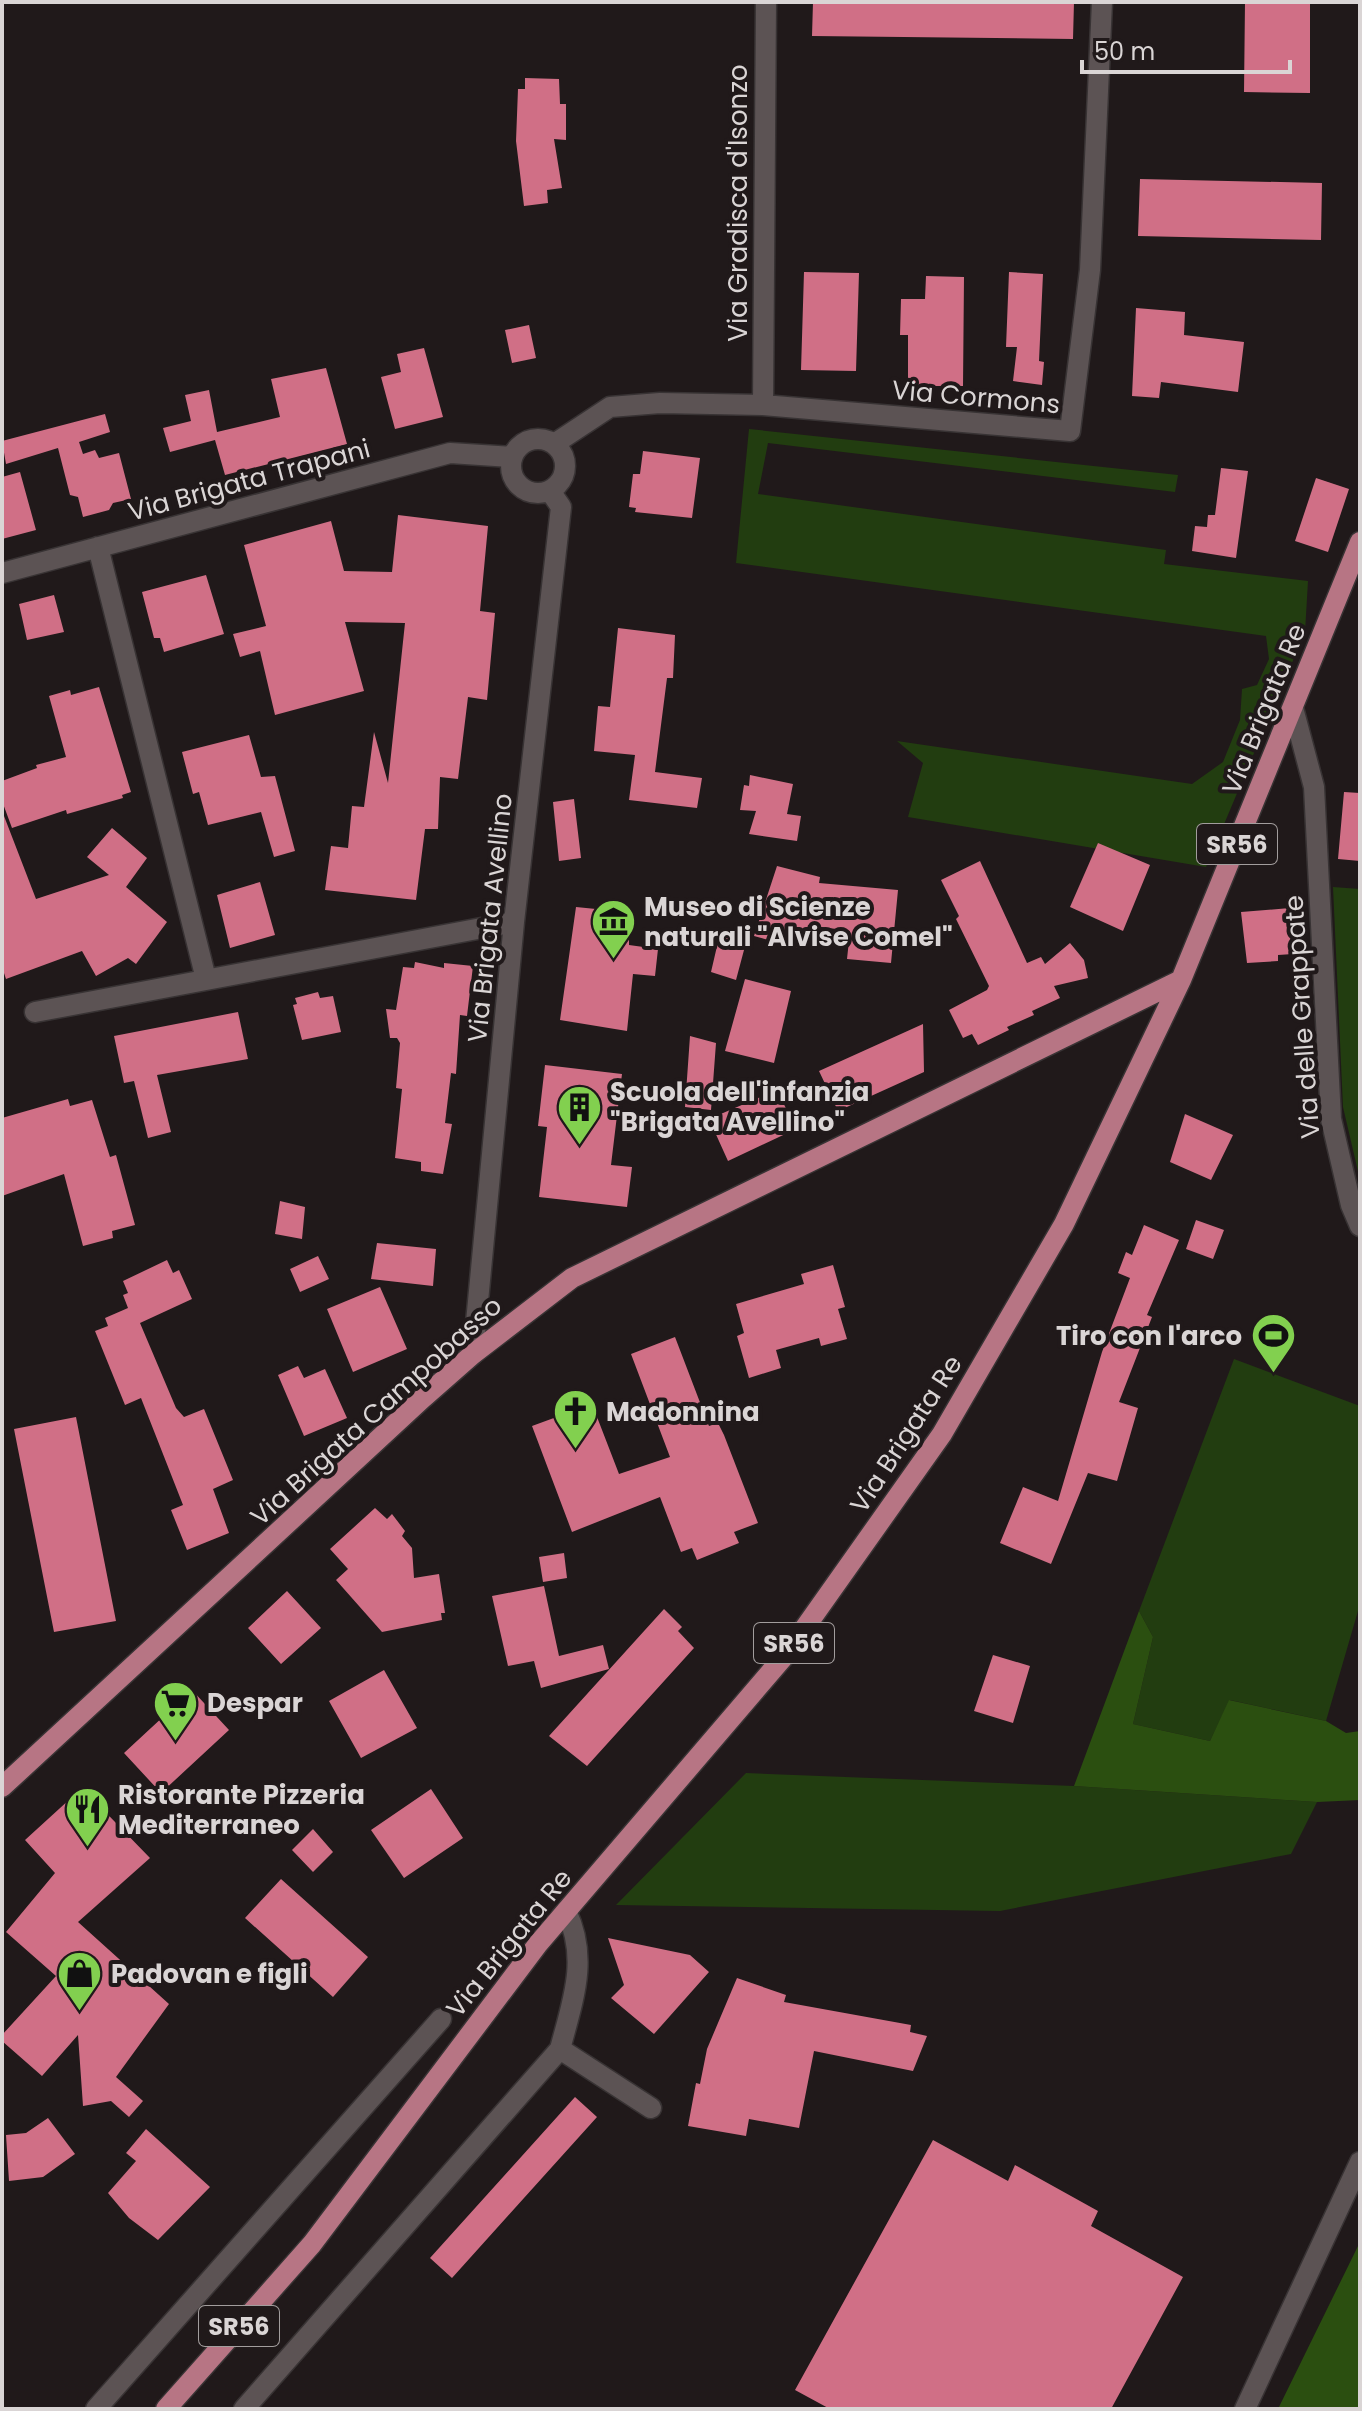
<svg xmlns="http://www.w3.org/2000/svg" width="1362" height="2411" viewBox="0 0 1362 2411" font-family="Poppins,sans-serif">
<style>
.green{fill:#223d10}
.forest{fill:#2b4f10}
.building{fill:#d06f86}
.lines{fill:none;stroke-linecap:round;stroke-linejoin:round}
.minor-casing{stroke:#383334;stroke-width:23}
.major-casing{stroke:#383334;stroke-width:23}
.minor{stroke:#5c5354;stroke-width:20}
.major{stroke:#b77584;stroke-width:20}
.labels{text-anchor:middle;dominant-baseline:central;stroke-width:8;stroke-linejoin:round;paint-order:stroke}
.shield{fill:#20191a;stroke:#a29d9d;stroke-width:2}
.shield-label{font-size:24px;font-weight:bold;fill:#dad5d5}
.street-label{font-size:26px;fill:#dad5d5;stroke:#20191a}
.poi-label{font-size:26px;font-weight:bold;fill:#dad5d5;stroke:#20191a;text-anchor:start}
</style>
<rect width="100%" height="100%" fill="#20191a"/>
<!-- green -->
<path class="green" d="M749,429L1178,475L1175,492L768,443L758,494L1166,550L1164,564L1308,581L1305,632L1206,867L908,817L923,763L897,741L1192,784L1223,762L1240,720L1242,689L1257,685L1269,659L1266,636L736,563Z
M1333,887L1360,889V1180L1343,1107Z
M1234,1359L1360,1406V1604L1326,1721L1230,1700L1210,1741L1133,1724L1153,1637L1139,1611Z
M746,1773L1074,1786L1317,1802L1291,1854L1000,1911L616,1905Z"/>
<!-- forest -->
<path class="forest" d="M1139,1611L1153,1637L1133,1724L1210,1741L1229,1700L1326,1721L1346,1733L1360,1731V1800L1317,1802L1074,1786Z
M1360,2242V2409H1278Z"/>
<!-- building -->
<path class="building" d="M813,2H1074L1073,39L812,36Z
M1245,2H1310V93L1244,92Z
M525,78L559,79L560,104H566V140L554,139L562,188L547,190L548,203L524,206L516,141L518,89H525Z
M1140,179L1322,183L1321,240L1138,236Z
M804,272L859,273L856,371L801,370Z
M1009,272L1043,274L1039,361L1044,362L1042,385L1013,381L1017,347H1006Z
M926,276L964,277L963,386H908V335H900L901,299H925Z
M1136,308L1185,312L1184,335L1244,342L1238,392L1161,382L1159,398L1132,396Z
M529,325L536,358L512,363L505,330Z
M424,348L443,417L395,429L381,377L401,372L397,354Z
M326,368L347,444L225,475L215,440L170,452L163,428L191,421L185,395L209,390L217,432L280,417L271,379Z
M105,414L110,432L79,442L83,454L95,450L99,458L119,453L131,499L113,503L109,510L83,517L78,497L70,495L58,448L6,464L2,441Z
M643,451L700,458L692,518L635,512L636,508L629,507L633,474H640Z
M1221,468L1248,471L1236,558L1192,551L1195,526L1207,527L1208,515H1215Z
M20,472L36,530L2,539V477Z
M1316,478L1349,489L1328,552L1295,541Z
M398,515L488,526L480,611L495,613L487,700L468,697L458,779L440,777L438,829H425L416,900L325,890L331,846L348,848L352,806L364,807L374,732L388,783L405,623L345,622L364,691L275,715L260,651L240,657L233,634L266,626L244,545L331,521L344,571L392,572Z
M206,575L224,634L164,652L160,638H154L142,592Z
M54,595L64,632L27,640L19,604Z
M618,628L675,635L673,678H667L655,772L702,778L697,808L629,800L635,755L594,751L598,706L610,707Z
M99,687L131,792L122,795L123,798L67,814L66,810L12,828L2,801V781L37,768L36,765L66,757L49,696L70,690L71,695Z
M249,735L261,777L275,776L295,851L274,857L261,812L208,825L199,792L193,794L182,752Z
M750,775L793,784L787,814L801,816L797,841L749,834L756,811L740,810L744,785L749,786Z
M1344,792L1360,793V861L1338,859Z
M574,799L581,858L559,861L553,802Z
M4,816L36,899L109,875L87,857L112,828L147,858L126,887L167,922L136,964L128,958L96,976L82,951L6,979L2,967Z
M1098,843L1150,865L1123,931L1070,907Z
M980,861L1027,963L1041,957L1045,964L1070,943L1084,960L1088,978L1054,986L1060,998L1032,1011L1034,1015L1007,1027L1009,1030L978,1045L972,1034L963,1038L949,1010L987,990L989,986L956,919L959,916L941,880Z
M777,866L820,877L819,883L898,890L891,963L847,959L850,931L808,925L802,949L754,936Z
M260,882L275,935L230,948L217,895Z
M576,907L616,911L614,933L629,934V945L658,949L655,976L633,974L627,1031L560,1020Z
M1290,908L1293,954L1278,955V961L1247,963L1241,912Z
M721,929L748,935L736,980L711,972Z
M415,962L444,968V963L473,966L467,1016L460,1015L456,1074L451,1073L445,1123L452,1124L443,1174L421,1171V1162L395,1158L402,1089L396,1088L400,1043L397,1038H390L386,1009L396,1010L403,967L414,968Z
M745,979L791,991L774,1063L725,1051Z
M318,992L320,998L333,996L341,1032L302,1040L293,1005L297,1004L295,998Z
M238,1012L248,1059L157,1075L171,1132L148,1138L134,1081L124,1083L114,1036Z
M923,1024L924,1072L838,1111L819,1071Z
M690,1036L716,1043L711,1110L685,1107Z
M545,1065L622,1074L611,1165L632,1167L627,1207L539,1197L547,1127L538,1126Z
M777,1090L796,1129L728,1161L709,1119Z
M68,1099L70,1106L92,1100L110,1157L116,1155L135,1225L112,1231L113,1238L83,1246L64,1174L2,1196V1118Z
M1185,1114L1233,1135L1211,1180L1170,1162Z
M280,1201L305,1207L302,1239L275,1234Z
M1196,1220L1224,1230L1213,1259L1186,1249Z
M1144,1225L1179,1240L1147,1315L1152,1317L1119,1402L1138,1408L1117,1481L1088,1473L1051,1564L1000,1543L1023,1487L1058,1501L1102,1352L1130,1278L1118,1273L1126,1252L1132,1255Z
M377,1243L436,1249L433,1286L371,1279Z
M318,1256L329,1279L300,1292L290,1269Z
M167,1260L173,1273L179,1270L192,1299L140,1323L176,1408L184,1417L204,1409L233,1480L213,1489L229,1533L187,1550L171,1510L183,1505L141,1398L125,1405L95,1331L108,1326L105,1318L128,1308L123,1295L128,1293L123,1281Z
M833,1265L845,1307L838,1309L847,1339L821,1346L819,1338L776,1350L781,1368L749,1378L737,1336L744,1333L736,1304L804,1284L801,1274Z
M380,1287L407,1349L353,1372L327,1309Z
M675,1337L709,1426L718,1423L724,1435L758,1523L734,1532L739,1543L697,1560L692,1548L681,1552L660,1497L572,1532L532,1426L592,1404L619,1474L670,1457L631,1354Z
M298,1366L304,1378L325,1369L347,1418L304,1436L278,1375Z
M76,1417L116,1621L54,1632L14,1429Z
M375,1508L387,1519L392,1514L405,1531L402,1536L412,1548L414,1578L439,1574L445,1613H441L442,1620L382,1632L336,1580L348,1569L330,1549Z
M564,1553L567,1578L543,1582L539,1557Z
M544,1586L559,1656L603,1645L609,1669L541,1688L534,1661L508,1666L492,1596Z
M287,1591L321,1628L281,1664L248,1628Z
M664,1609L682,1627L678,1631L694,1648L587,1766L549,1736Z
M993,1655L1030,1666L1013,1723L974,1711Z
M384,1670L417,1728L361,1758L329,1701Z
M192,1690L229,1730L161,1793L124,1753Z
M82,1788L150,1858L78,1922L169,2004L116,2077L143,2101L129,2117L111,2101L83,2106L78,2035L42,2076L2,2041V2035L56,1976L6,1932L55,1873L25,1840Z
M431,1789L463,1838L404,1878L371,1830Z
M313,1829L333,1852L313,1872L292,1850Z
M281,1879L368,1957L333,1997L245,1918Z
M608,1938L690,1955L709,1972L654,2034L611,1998L624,1985Z
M737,1978L786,1995L784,2002L911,2025L910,2032L927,2036L913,2071L814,2051L799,2128L749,2119L746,2136L688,2126L696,2083L700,2084L707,2049Z
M575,2097L597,2117L452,2278L430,2258Z
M48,2118L75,2154L43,2177L9,2181L6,2135L26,2133Z
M146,2129L210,2187L158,2240L129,2218L108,2193L136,2161L126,2153Z
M933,2140L1008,2181L1015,2165L1098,2211L1091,2226L1183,2277L1111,2409H830L795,2390Z"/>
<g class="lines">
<defs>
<path id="minor" d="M763,405L766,2
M511 466a27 27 0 1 1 54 0a27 27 0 1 1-54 0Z
M554,444L610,407L660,403L763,405L1070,431L1090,270L1102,2
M98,547L206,979
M2,573L450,453L512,457
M1293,708L1314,787L1331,1119L1351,1205L1360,1226
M35,1012L514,922
M473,1354L514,922L561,507L550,491
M560,2049C573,2000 589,1958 566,1911
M96,2409L441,2019
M244,2409L560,2049L651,2108
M1245,2409L1360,2162"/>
<path id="major" d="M2,1787L423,1398L473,1354L572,1278L1181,980
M166,2409L312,2244L538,1944L787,1653L942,1434L1064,1224L1181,980L1360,542"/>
</defs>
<!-- minor casing -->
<use href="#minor" class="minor-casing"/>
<!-- major casing -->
<use href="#major" class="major-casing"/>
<!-- minor -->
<use href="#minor" class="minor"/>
<!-- major -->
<use href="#major" class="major"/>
</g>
<!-- icons -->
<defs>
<symbol id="museum-pin" viewBox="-11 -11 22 30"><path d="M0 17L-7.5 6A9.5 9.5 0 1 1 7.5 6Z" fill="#82d04f" stroke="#20191a"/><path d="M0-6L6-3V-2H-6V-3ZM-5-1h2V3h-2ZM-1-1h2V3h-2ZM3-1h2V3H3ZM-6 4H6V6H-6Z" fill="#111"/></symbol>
<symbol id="building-pin" viewBox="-11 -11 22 30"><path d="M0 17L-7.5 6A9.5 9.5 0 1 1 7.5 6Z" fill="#82d04f" stroke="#20191a"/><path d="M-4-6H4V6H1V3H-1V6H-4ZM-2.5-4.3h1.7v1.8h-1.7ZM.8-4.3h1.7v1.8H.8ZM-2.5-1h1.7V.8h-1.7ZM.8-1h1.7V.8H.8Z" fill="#111"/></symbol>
<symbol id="stadium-pin" viewBox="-11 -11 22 30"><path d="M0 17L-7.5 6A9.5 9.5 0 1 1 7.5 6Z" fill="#82d04f" stroke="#20191a"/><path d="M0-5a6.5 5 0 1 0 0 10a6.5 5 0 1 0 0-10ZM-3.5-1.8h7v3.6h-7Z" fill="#111"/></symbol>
<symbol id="church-pin" viewBox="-11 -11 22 30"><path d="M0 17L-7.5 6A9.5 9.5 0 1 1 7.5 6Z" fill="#82d04f" stroke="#20191a"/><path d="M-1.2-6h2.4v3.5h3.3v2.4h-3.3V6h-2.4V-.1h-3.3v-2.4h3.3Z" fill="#111"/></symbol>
<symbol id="supermarket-pin" viewBox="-11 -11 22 30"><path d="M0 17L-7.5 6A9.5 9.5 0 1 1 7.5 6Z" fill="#82d04f" stroke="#20191a"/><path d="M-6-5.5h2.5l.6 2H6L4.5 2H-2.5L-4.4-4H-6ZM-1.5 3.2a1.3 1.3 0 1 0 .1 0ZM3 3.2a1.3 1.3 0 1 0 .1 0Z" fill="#111"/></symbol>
<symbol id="restaurant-pin" viewBox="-11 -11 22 30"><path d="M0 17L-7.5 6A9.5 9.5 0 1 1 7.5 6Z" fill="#82d04f" stroke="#20191a"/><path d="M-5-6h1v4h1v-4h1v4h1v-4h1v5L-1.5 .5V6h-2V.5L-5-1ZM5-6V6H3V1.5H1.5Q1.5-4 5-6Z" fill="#111"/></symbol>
<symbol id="shop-pin" viewBox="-11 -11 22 30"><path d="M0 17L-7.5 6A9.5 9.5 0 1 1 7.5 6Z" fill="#82d04f" stroke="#20191a"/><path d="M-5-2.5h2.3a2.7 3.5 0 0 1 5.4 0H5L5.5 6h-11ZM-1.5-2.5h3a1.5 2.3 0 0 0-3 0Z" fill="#111"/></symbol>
</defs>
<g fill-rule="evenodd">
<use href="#museum-pin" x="588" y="896" width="51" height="69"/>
<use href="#building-pin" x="554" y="1082" width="51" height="69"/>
<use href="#stadium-pin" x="1248" y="1310" width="51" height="69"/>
<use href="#church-pin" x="550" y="1386" width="51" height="69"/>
<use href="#supermarket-pin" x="150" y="1678" width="51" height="69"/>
<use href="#restaurant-pin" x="62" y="1784" width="51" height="69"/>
<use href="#shop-pin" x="54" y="1948" width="51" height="69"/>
</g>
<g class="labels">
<!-- shield labels -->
<g class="shield">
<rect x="1197" y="824" width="80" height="40" rx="6"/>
<rect x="754" y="1623" width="80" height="40" rx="6"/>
<rect x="199" y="2306" width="80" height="40" rx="6"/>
</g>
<g class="shield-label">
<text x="1237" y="844">SR56</text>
<text x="794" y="1643">SR56</text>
<text x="239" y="2326">SR56</text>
</g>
<!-- street labels -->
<g class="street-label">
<text transform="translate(738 203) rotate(-90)">Via Gradisca d'Isonzo</text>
<text transform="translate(976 397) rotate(5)">Via Cormons</text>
<text transform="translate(249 480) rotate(-15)">Via Brigata Trapani</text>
<text transform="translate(1264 709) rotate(-68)">Via Brigata Re</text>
<text transform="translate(490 918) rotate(-84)">Via Brigata Avellino</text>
<text transform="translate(1302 1017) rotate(-94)">Via delle Grappate</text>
<text transform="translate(376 1411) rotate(-42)">Via Brigata Campobasso</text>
<text transform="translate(906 1434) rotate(-57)">Via Brigata Re</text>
<text transform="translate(509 1943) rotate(-51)">Via Brigata Re</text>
</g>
<!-- poi labels -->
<g class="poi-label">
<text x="644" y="907">Museo di Scienze<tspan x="644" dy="30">naturali "Alvise Comel"</tspan></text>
<text x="610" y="1092">Scuola dell'infanzia<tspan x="610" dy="30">"Brigata Avellino"</tspan></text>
<text x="1242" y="1336" text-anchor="end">Tiro con l'arco</text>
<text x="606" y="1412">Madonnina</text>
<text x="207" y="1703">Despar</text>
<text x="118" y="1795">Ristorante Pizzeria<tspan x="118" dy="30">Mediterraneo</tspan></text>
<text x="111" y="1974">Padovan e figli</text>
</g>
</g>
<!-- border -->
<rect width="1362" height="2411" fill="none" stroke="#dad5d5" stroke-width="8"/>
<!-- scale -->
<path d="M1082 60v12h208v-12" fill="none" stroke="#dad5d5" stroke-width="4"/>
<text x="1094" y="60" font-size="24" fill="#dad5d5" stroke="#20191a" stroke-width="6" paint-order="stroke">50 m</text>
</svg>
